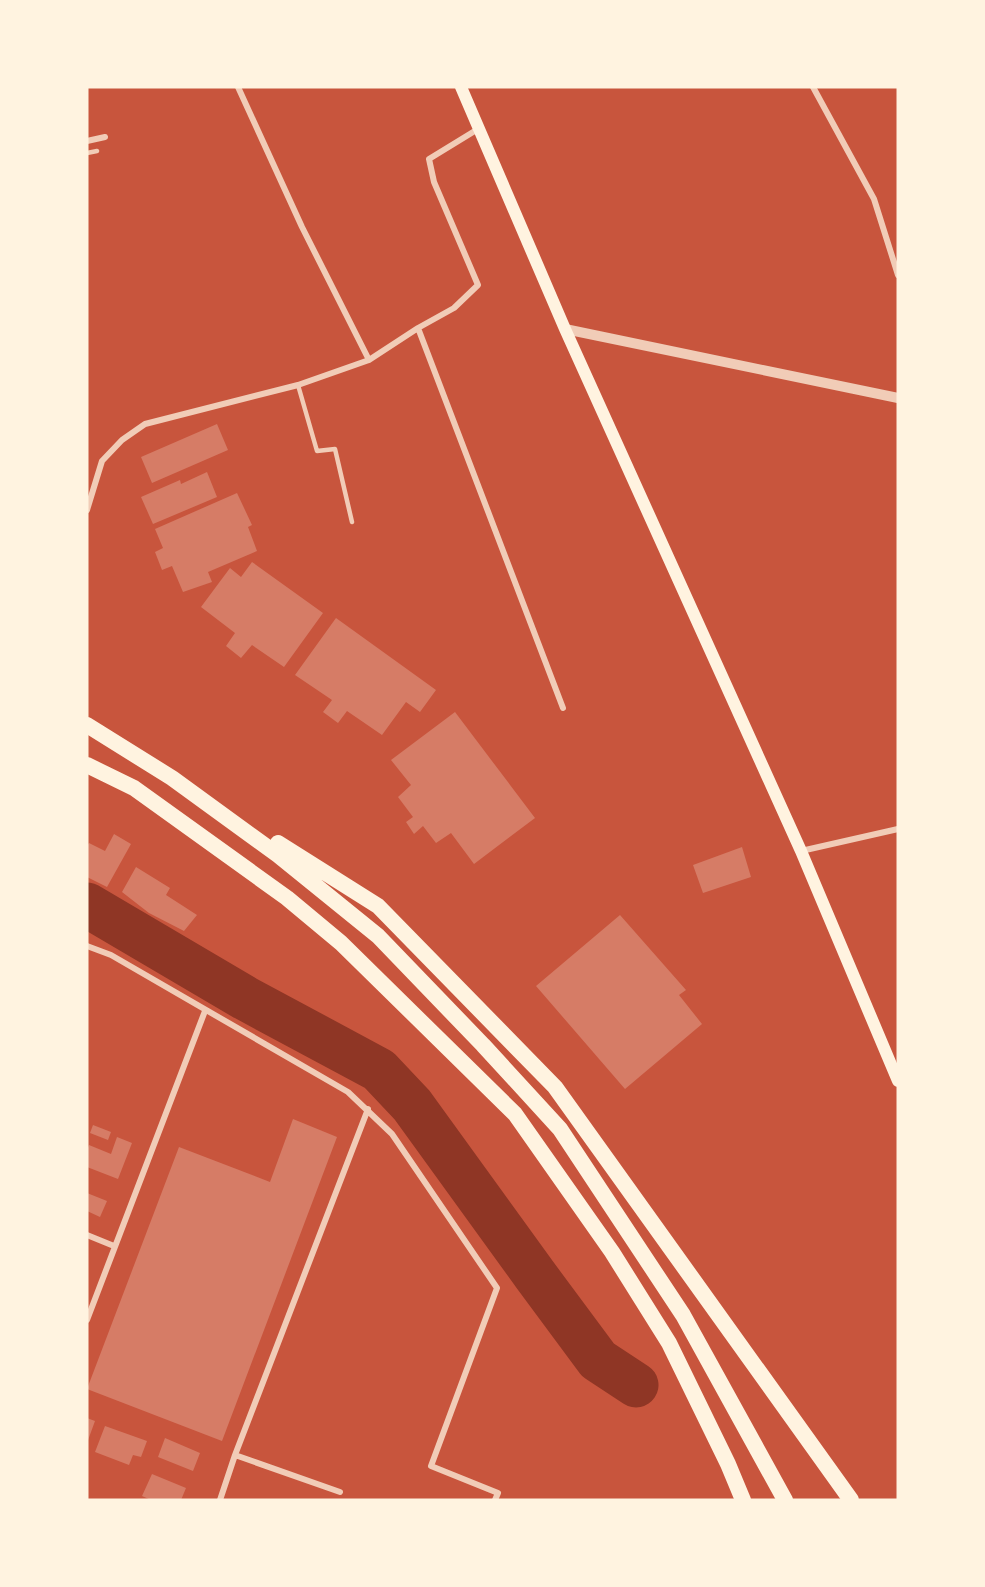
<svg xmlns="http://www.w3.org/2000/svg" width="985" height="1587" viewBox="0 0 985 1587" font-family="'Playfair Display',serif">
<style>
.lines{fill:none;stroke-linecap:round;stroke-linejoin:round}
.river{stroke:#8f3625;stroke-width:45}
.building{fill:#d67c66}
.service{stroke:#f1ccb7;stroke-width:4.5}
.minor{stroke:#f1ccb7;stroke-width:6}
.tertiary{stroke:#f1ccb7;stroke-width:10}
.secondary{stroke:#fff3e0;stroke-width:12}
.trunk{stroke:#fff3e0;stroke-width:16}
</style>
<rect width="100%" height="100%" fill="#c8553d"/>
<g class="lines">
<!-- river -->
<path class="river" d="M87,905L245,998L379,1070L412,1105L535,1275L598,1360L636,1385"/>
</g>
<!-- building -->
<path class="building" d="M217,424L228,450L152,483L141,457Z
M207,472L217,497L153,524L141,497L180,480L181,484Z
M237,493L252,525L248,527L257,551L208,572L212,582L183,592L172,566L162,570L155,552L163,548L155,529Z
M252,562L323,613L284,667L252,645L241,658L226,646L235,633L201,607L230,568L241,577Z
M336,618L436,690L420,712L406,702L382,735L347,711L338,723L323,712L332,700L295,675Z
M455,712L535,818L474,864L451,833L436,843L423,826L414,834L406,822L413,817L398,797L411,785L391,760Z
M114,834L131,844L107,887L87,877V846L89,843L105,851Z
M742,847L751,877L703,893L693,865Z
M136,867L170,888L166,895L197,915L184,931L149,913L122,892Z
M620,915L686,990L679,995L702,1024L625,1089L536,986Z
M293,1119L337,1137L222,1441L87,1389L179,1147L270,1182Z
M93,1125L111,1132L108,1140L90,1133Z
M117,1137L132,1143L118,1179L87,1167V1150L89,1145L111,1154Z
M87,1193L107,1201L100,1217L87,1211Z
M87,1418L95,1421L87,1443Z
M105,1426L147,1441L141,1457L133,1455L129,1465L95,1452Z
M165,1438L200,1453L193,1471L158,1457Z
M152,1474L186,1488L181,1500H151L142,1496Z"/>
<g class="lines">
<!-- service -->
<path class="service" d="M87,153L97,151
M298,385L317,451L335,449L352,522"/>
<!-- minor -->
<path class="minor" d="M238,87L302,227L369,360
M813,87L874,199L898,275
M87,141L105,137
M418,328L563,708
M87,510L102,461L122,440L145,424L298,385L369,360L418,328L454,308L478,285L434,182L429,159L478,129
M801,851L898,829
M87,946L111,955L348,1092L392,1134L497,1288L431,1466L498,1493L495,1500
M87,1235L114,1246
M87,1320L205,1011
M235,1455L340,1492
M220,1500L235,1455L368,1109"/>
<!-- tertiary -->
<path class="tertiary" d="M565,329L898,398"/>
<!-- secondary -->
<path class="secondary" d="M461,87L565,329L801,851L898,1081"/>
<!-- trunk -->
<path class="trunk" d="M87,725L172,778L278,855L378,936L483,1045L560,1129L683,1315L785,1500
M87,765L134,788L287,898L341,943L515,1114L612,1252L669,1343L728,1464L743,1500
M278,843L378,906L555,1087L851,1500"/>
</g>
<!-- border -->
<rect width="985" height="1587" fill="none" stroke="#fff3e0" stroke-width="177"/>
</svg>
